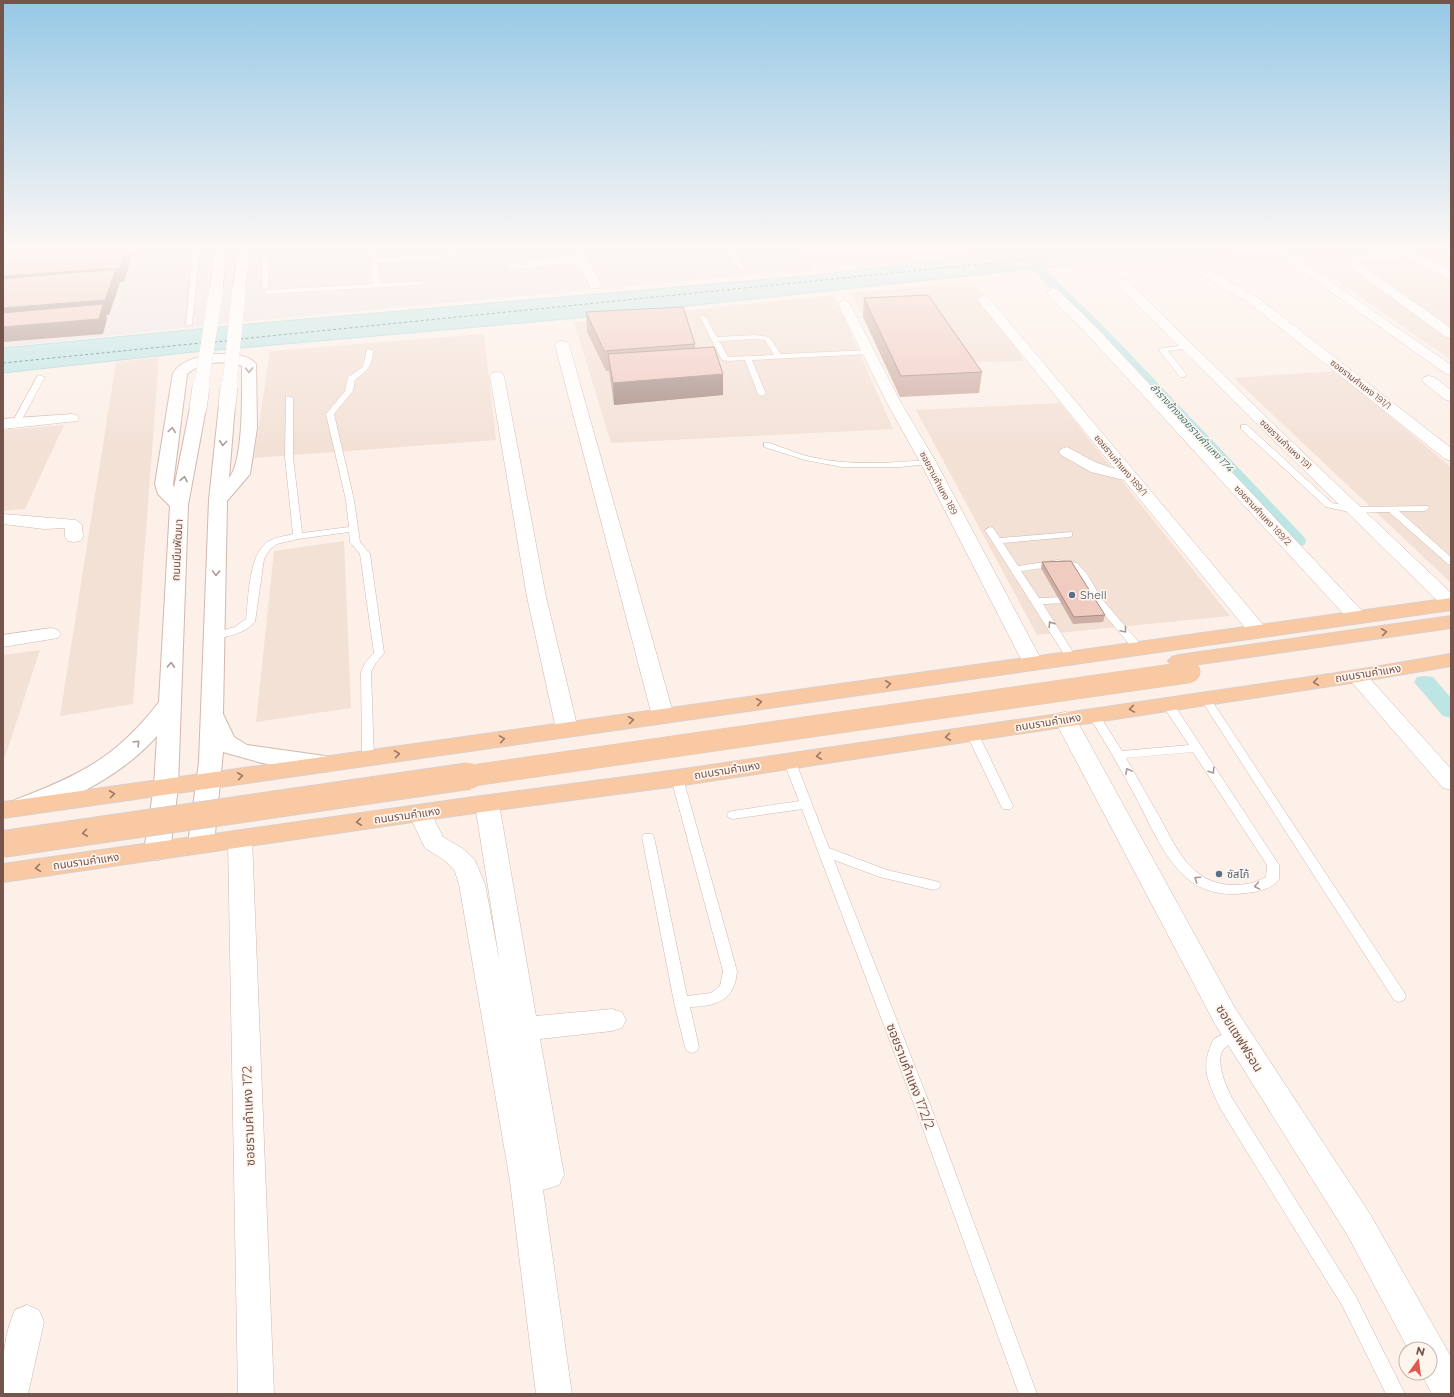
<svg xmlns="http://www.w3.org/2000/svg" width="1454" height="1397" viewBox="0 0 1454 1397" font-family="Montserrat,'Noto Sans Thai',sans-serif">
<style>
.residential{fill:#f3e1d6}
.industrial{fill:#ece4e1}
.water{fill:#bce5e4;stroke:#a3d6d5}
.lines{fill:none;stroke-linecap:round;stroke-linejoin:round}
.canal{fill:#bce5e4;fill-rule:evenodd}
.ferry{stroke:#407978;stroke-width:1;stroke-dasharray:3 2.5;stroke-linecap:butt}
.lane-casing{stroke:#cfb9b0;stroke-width:1}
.street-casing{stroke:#cfb9b0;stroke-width:1}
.secondary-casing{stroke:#d2b8ae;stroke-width:2}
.primary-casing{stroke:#d8cfcd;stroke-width:2}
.lane{fill:#fff;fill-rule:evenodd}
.street{fill:#fff;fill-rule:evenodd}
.secondary{fill:#fff;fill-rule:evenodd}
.primary{fill:#f8c9a3;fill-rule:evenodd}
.secondary-bridge-far1-casing{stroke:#d2b8ae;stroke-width:14;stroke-linecap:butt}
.secondary-bridge-casing{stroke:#d2b8ae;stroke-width:18;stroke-linecap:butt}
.primary-bridge-far1-casing{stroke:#d8cfcd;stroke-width:22;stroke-linecap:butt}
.primary-bridge-casing{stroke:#d8cfcd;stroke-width:28;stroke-linecap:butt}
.secondary-bridge-far1{stroke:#fff;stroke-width:14}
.secondary-bridge{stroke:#fff;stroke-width:17}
.primary-bridge-far1{stroke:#f8c9a3;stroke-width:21}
.primary-bridge{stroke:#f8c9a3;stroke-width:26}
.wall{fill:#ceafa5}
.shaded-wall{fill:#a88e86}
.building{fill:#f0cbc0;stroke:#a88e86}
.oneway{stroke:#ac9894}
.oneway2{stroke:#9c7766}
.service-dot{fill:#5c6f8a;stroke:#fef5ee;stroke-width:1.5}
.labels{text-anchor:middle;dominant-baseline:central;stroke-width:3.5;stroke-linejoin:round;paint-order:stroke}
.far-street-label{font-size:9px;fill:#75544c;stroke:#fef5ee}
.far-water-label{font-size:10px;font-style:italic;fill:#407978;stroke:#fef5ee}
.street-label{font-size:11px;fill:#75544c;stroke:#fef5ee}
.service-label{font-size:11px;fill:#4e5e75;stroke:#fef5ee;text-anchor:start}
.near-street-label{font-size:13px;fill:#75544c;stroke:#fef5ee}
</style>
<rect width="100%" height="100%" fill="#fcf0e8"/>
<!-- residential -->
<path class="residential" d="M1309,251H1451V360L1298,253Z
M975,282L1024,361L968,362L933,311L861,313L850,293Z
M834,295L893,429L611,443L574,322Z
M484,334L496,440L254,458L270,351Z
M159,357L133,704L60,716L116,362Z
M1335,371L1451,467V583L1234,378Z
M1060,403L1230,616L1037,635L916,410Z
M64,425L25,509L3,511V430Z
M344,541L351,708L256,722L274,551Z
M40,650L3,763V655Z"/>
<!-- industrial -->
<path class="industrial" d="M3,251H799L815,269L251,321L3,347Z"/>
<!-- water -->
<path class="water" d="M1010,251H1243L1087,263L567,319L184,353L3,373V348L260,323L817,275Z"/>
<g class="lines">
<!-- canal -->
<path class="canal" d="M1031,258L1035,259L1114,337L1304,537L1306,541L1304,545L1297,547L1290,545L1104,343L1027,265L1025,262Z
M1425,676L1433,677L1451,698V718L1443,716L1414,682L1417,677Z"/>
<!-- ferry -->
<path class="ferry" d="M240,339L1111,251
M214,342L227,341
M3,363L201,343"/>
<defs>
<path id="lane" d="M193,251H199L192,324L189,326L186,324Z
M262,251H268V287L265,289L262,287Z
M369,251H375L376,259L449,254L464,251L458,257L377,263L380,283L421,282L422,283L419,285L267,294L264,292L267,290L374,284Z
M726,251H732L746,270L745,271H741Z
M701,316H705L717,337L755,335L769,337L781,354L870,350L874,352L870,354L752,360L766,394L762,396L758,394L745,360L729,361L722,360L700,317ZM755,339L765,340L774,355L728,357L719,341Z
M1187,345L1189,346V348L1168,351L1187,375L1183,377H1180L1159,350L1163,348Z
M367,349L373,350C373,366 367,371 355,380L353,391L334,414L354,500L360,542L370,554L384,653L375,664L371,672L374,759L368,763L362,759L361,672L365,663L374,653L360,554L350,542L349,532L298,539L277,544L270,549L264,559L255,622C244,634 229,636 214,639L209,636L210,634L235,627L246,619C249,597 248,554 269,541C276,537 286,536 293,534L285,457L286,396L293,398V457L302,533L349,527L346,500L326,414L345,391L348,377L363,367Z
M38,375L45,377L20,423L13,425L12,423Z
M1241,425H1247L1332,503L1354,507L1428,506L1429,508L1425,511H1399L1451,557V565L1448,564L1389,512L1354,513L1326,507L1241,429Z
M764,443H770C784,448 797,454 811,457C849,466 889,463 928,460L932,462L928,464L900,467H842L805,460L764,447Z
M990,527L993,528L1000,538L1072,532V536L1069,537L1003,543L1018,566L1058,560L1077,563L1087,574L1101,598L1142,646L1143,648L1142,650H1134L1094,602L1043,604L1076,657L1071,660L1067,659L985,530ZM1058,566C1079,567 1082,580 1091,596L1039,598L1021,571Z
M1205,695L1210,698L1404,992L1406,996L1404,1000L1399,1002L1394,1000L1200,698Z
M1167,700L1173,703L1279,865V879C1273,889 1256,892 1246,893C1229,896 1208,893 1193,883C1164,862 1150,823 1133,792C1119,766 1104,740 1088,715L1090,713H1098L1122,751L1189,745L1161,703ZM1193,752L1267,865L1266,877C1256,883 1245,885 1233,885C1190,884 1176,847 1158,814C1147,796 1137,777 1126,758Z
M972,729L978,733L1013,806L1011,809H1003L1001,806L966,733Z
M789,756L795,760L829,848L887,870L939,882L941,885L939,888L934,890L880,877L834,860L934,1115L1037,1394H1019L918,1115L802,809L733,819L729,818L727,815L729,812L733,811L799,801L783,760Z
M677,774L683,778L737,971C735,1001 716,1006 690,1007L699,1047L697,1051L692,1053L687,1051L685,1047L674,1002L642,837L644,834H652L654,837L687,996L711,993L720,986L723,971L671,778Z
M1237,1027L1242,1029L1244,1033C1241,1040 1233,1042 1227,1046C1212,1056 1226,1086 1232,1098L1355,1295L1405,1394H1386L1343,1307L1220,1108C1208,1081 1199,1067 1214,1039Z"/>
<path id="street" d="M572,251H583L601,285L599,288H591L577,263L513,269L507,266L513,263L574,256Z
M1399,251H1414L1451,270V279L1410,259L1365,261L1359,263L1451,328V338L1446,337L1352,269L1346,262C1357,248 1389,258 1399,251Z
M1286,252L1290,253L1451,365V375L1446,374L1282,257L1280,255L1282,253Z
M1210,271L1257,297L1451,448V461L1445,459L1249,303L1206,278L1204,275Z
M1123,279L1127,280L1269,420L1451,593V609L1444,607L1259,426L1119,286L1117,283Z
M1053,288L1057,289L1095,326L1364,613L1367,617L1364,621L1357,623L1350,621L1085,332L1049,295L1047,292Z
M984,296L988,297L1265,627L1268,631L1265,635L1258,637L1251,635L1124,480L1091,472L1061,455L1059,452L1061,449L1067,447L1095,462L1115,469L980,303L978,300L980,297Z
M844,300L850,304L900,401L936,462L1043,663L1040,667L1033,669L1026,667L1023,663L920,462L886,401L838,304Z
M562,341L567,342L569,345L674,716L671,721L663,723L655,721L652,716L555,345L557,342Z
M497,372L502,373L504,376L546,597L578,729L575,734L567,736L559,734L556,729L527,597L490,376L492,373Z
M1429,376L1434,377L1451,390V401L1446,400L1424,383L1422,380L1424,377Z
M72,414L77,415L79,418L77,421L3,429V419Z
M3,514L76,520L82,525L83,537L80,541L74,542L68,541L65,537V528L44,529L3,524Z
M51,628L58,630L61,634L58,638L3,647V635Z
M1357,670L1364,672L1451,769V790L1443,788L1350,680L1347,676L1350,672Z
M1065,712L1073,714L1076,719L1235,1008L1370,1214L1451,1357V1394H1432L1421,1373H1430V1349H1408L1348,1236L1215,1024L1054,719L1057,714Z
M487,796L495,799L499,804L536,1016L612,1009L622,1012L626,1020L622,1028L612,1031L540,1039L564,1175L559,1185L543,1190L572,1394H536L510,1181L459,884L454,869L444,860L425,848L408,813L412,807L420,805L428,807L443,837L462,848L474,859L477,865L485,884L500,964L475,804L479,799Z
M240,831L249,833L252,839L274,1394H238L228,839L231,833Z
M27,1305L39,1310L44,1322L28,1394H3C3,1362 2,1340 15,1310Z"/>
<path id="secondary" d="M215,251H227L222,290L216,294L210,290Z
M238,251H250L245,290L239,294L233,290Z
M213,354C225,354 248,353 256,364L257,428L250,474L227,501L223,714L234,737L247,745L325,756L333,759L337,764L333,769L325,772L262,763L223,752L214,844L210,850L201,853L192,850L188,844L199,762L209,500L219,405L222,402H232L235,405L229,478C244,461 242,391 242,366C225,359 200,362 187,374L173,484L174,488L190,408L193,405H203L206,408L188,505L178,787L170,851L166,857L157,860L148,857L144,851L154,787L157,736C123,774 73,801 24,814L15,812L12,806L15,800C80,775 116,758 159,702L170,506L158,494L155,484L173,373C182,360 198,357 213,354Z"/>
<path id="primary" d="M1451,598V610L3,818V802Z
M1451,616V628L1179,667L1172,665L1168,661L1172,657L1179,655Z
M1451,654V666L1357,682L677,786L467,814L3,882V864L467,798L677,770L1357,670Z"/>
</defs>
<!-- lane casing -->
<use href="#lane" class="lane-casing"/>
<!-- street casing -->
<use href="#street" class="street-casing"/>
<!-- secondary casing -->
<use href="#secondary" class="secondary-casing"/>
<!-- primary casing -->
<use href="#primary" class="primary-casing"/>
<!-- lane -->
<use href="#lane" class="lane"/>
<!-- street -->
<use href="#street" class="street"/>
<!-- secondary -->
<use href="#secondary" class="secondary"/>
<!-- primary -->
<use href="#primary" class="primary"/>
<defs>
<path id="secondary-bridge-far1" d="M201,388L216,290
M229,388L239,290"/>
<path id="secondary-bridge" d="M227,405L229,387
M198,408L201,387"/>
<path id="primary-bridge-far1" d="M462,777L1190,672"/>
<path id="primary-bridge" d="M3,844L469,776"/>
</defs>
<!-- secondary-bridge-far1 casing -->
<use href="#secondary-bridge-far1" class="secondary-bridge-far1-casing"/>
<!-- secondary-bridge casing -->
<use href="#secondary-bridge" class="secondary-bridge-casing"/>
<!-- primary-bridge-far1 casing -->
<use href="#primary-bridge-far1" class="primary-bridge-far1-casing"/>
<!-- primary-bridge casing -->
<use href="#primary-bridge" class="primary-bridge-casing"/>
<!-- secondary-bridge-far1 -->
<use href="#secondary-bridge-far1" class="secondary-bridge-far1"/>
<!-- secondary-bridge -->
<use href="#secondary-bridge" class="secondary-bridge"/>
<!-- primary-bridge-far1 -->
<use href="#primary-bridge-far1" class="primary-bridge-far1"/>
<!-- primary-bridge -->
<use href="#primary-bridge" class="primary-bridge"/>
</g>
<!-- wall -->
<path class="wall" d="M864,298L982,372L979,393L900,397L863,317Z
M586,312L695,344V348L723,395L614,405L609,371H606L587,332Z
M1042,562L1105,615L1103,622L1073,624L1041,568Z"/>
<!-- shaded-wall -->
<path class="shaded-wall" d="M126,251H133V254L124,282H119L120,283L109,315H106L107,319L103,334L3,342V276Z
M723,374V395L614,405L613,383Z"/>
<!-- building -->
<path class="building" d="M3,251H126L120,268L3,276Z
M116,269L105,300L3,308V279Z
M928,295L982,372L901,376L864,298Z
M103,304L99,319L3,327V313Z
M683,307L695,344L604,351L586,312Z
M714,347L723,374L613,383L608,354Z
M1071,561L1105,615L1074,617L1042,562Z"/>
<!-- one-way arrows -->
<defs><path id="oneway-chevron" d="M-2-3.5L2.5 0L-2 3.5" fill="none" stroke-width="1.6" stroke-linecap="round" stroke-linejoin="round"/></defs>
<g class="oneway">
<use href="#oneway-chevron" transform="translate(249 370) rotate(89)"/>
<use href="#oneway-chevron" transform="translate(172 430) rotate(-82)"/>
<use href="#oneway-chevron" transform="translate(223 443) rotate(95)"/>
<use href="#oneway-chevron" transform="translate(184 479) rotate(-79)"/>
<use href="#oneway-chevron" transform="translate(216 573) rotate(92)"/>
<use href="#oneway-chevron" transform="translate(1051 624) rotate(-122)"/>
<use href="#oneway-chevron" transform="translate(1124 630) rotate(50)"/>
<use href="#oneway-chevron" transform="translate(171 665) rotate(-87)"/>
<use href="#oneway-chevron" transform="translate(137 743) rotate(-45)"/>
<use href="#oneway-chevron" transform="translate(1128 771) rotate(-118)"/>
<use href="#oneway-chevron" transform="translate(1212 771) rotate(57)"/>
<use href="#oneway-chevron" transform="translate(1197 879) rotate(-146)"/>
<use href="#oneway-chevron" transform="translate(1257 886) rotate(170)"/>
</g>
<g class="oneway2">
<use href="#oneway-chevron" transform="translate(1384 632) rotate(-8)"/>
<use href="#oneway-chevron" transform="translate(1316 682) rotate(172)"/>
<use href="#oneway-chevron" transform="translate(888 684) rotate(-8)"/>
<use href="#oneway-chevron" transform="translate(759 702) rotate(-8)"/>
<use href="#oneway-chevron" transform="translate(1132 709) rotate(171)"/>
<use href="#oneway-chevron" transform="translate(631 720) rotate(-8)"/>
<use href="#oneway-chevron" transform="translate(948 737) rotate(172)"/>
<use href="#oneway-chevron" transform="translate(502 739) rotate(-9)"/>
<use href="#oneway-chevron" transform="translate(397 754) rotate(-8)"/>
<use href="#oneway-chevron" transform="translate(819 756) rotate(172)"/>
<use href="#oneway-chevron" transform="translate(240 776) rotate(-8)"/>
<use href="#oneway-chevron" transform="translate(112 794) rotate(-8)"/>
<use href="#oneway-chevron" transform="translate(359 822) rotate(172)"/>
<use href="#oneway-chevron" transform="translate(85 833) rotate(172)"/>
<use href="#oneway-chevron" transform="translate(38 868) rotate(172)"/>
</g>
<!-- sky -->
<linearGradient id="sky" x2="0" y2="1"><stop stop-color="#96c8e6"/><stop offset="0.56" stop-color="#fef8f5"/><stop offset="1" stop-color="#fef8f5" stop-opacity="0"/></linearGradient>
<rect width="1454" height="447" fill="url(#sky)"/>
<!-- markers -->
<g class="service-dot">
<circle cx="1072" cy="595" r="4"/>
<circle cx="1219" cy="874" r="4"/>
</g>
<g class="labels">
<!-- far-street labels -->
<g class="far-street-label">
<text transform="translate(1361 384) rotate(38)">ซอยรามคำแหง 191/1</text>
<text transform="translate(1286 444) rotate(44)">ซอยรามคำแหง 191</text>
<text transform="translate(1121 465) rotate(50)">ซอยรามคำแหง 189/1</text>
<text transform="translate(939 483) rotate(62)">ซอยรามคำแหง 189</text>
<text transform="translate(1263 515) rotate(47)">ซอยรามคำแหง 189/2</text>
</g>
<!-- far-water labels -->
<g class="far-water-label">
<text transform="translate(1192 428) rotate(47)">ลำรางข้างซอยรามคำแหง 174</text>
</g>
<!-- street labels -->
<g class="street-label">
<text transform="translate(177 550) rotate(-87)">ถนนมีนพัฒนา</text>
<text transform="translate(1368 673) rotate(-9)">ถนนรามคำแหง</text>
<text transform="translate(1048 722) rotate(-9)">ถนนรามคำแหง</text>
<text transform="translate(727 770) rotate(-9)">ถนนรามคำแหง</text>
<text transform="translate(407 815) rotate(-8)">ถนนรามคำแหง</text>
<text transform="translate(86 861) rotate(-8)">ถนนรามคำแหง</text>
</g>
<!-- service labels -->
<g class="service-label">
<text x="1080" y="595">Shell</text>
<text x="1227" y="874">ซัสโก้</text>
</g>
<!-- near-street labels -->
<g class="near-street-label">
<text transform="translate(1240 1038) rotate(58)">ซอยแซฟฟรอน</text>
<text transform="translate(911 1076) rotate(69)">ซอยรามคำแหง 172/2</text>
<text transform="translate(248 1116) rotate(-92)">ซอยรามคำแหง 172</text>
</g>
</g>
<!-- border -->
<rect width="1454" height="1397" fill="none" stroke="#75544c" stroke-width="8"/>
<!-- north arrow -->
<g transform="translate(1418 1361) rotate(14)"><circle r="19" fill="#fef5ee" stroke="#c7b5ad"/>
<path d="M0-3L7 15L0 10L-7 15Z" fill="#e15851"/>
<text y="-6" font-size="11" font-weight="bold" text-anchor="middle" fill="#75544c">N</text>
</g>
</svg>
